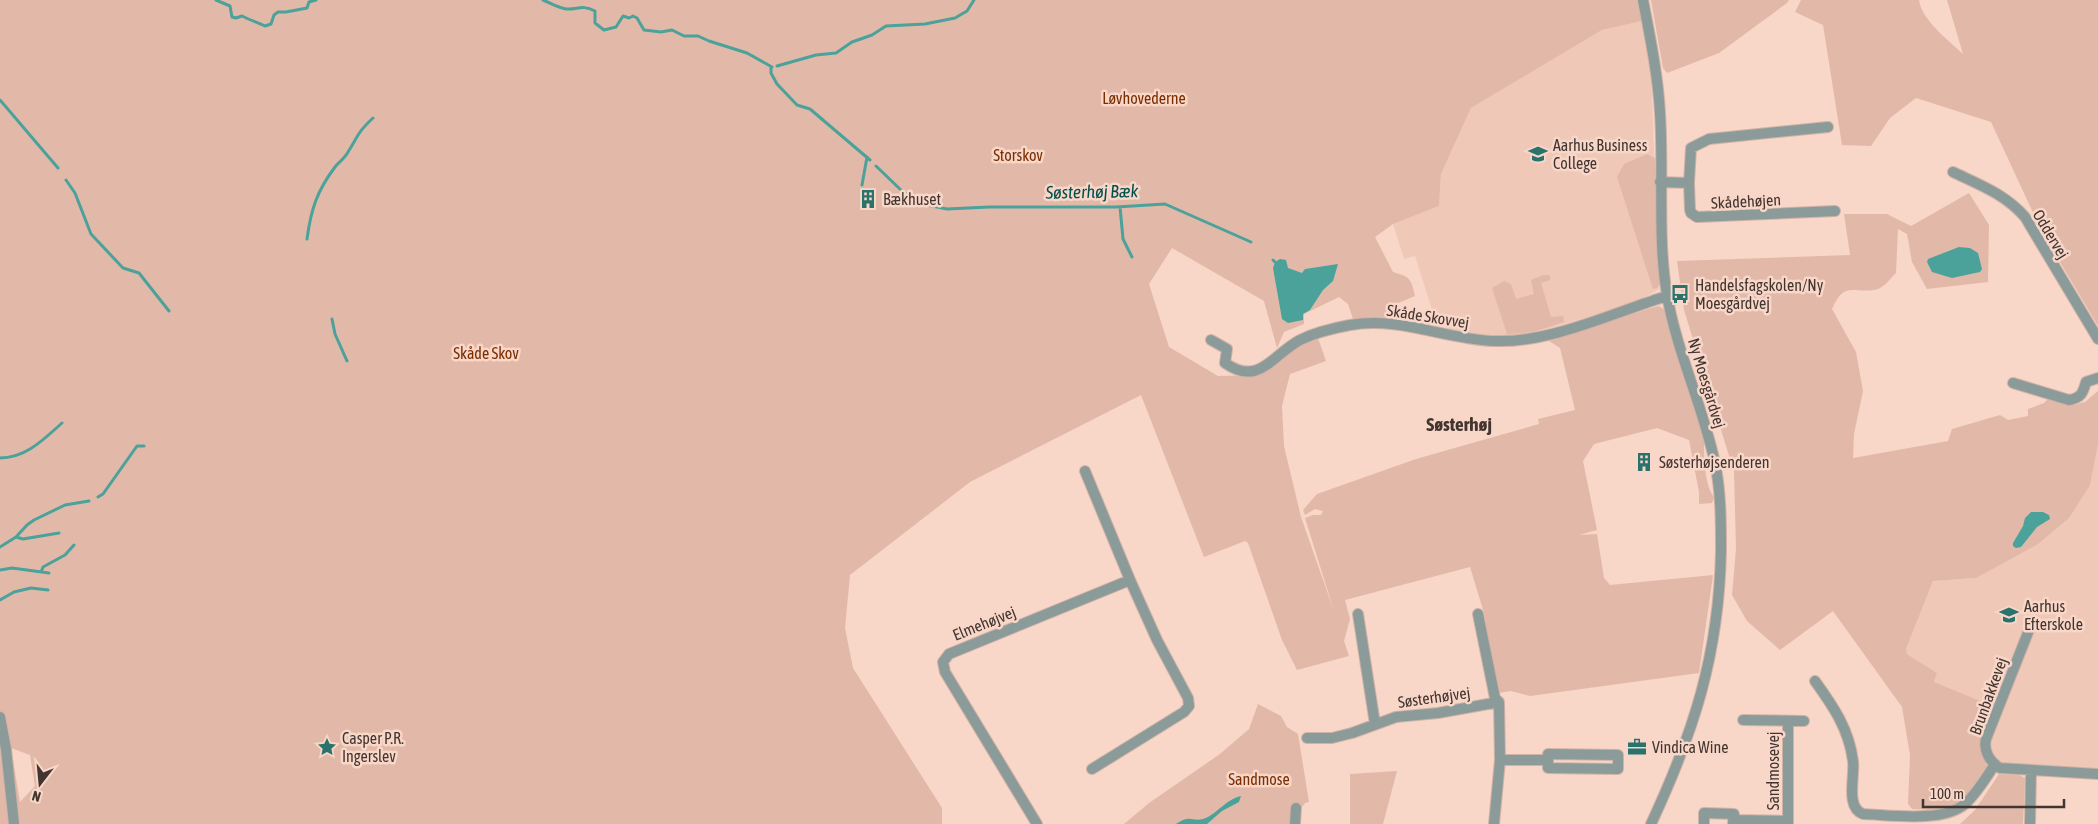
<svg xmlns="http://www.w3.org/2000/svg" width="2098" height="824" viewBox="0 0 2098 824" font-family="'Asap Condensed',sans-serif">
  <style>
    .built { fill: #f0c8b7 }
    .green { fill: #e2b9a8; fill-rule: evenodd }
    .water { fill: #4aa29b }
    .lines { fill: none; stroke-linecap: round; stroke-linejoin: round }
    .stream { stroke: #4aa29b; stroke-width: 3 }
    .minor-casing { stroke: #d0b3a7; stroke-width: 12 }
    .minor { stroke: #8b9b9a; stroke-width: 10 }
    .labels { text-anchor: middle; stroke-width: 5; stroke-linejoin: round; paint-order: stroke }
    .park-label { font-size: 16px; fill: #792e02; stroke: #f8d6c8 }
    .poi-label { font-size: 16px; fill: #423530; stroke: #f8d6c8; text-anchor: start }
    .street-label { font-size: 16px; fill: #423530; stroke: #f8d6c8 }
    .water-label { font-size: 18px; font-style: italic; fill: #00504c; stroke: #f8d6c8 }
    .quarter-label { font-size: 19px; font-weight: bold; fill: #423530; stroke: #f8d6c8 }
  </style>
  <rect width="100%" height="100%" fill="#f8d6c8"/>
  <path class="built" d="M1642,21L1651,69L1659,289L1636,302L1532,334L1494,337L1454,333L1434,316L1415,256L1404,259L1393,224L1439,206L1441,174L1471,108L1602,30Z
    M2098,445V769L1987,766L1982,757L1980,738L1993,706L1934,682L1937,673L1907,654L1906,649L1933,581L1976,578L2090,485Z"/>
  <path class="green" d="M0,0H1637L1642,21L1602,30L1471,108L1441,174L1439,206L1393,224L1375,237L1393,272C1410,277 1411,278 1415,296L1396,304L1386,317L1353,319L1348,304L1339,297L1304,314V324L1284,332L1277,348L1264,301L1172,248L1149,284L1169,347L1218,376L1260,375L1277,363L1297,347L1318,338L1326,361L1290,374L1282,406L1284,446L1301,517L1334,611L1305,518L1313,515H1321L1323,511L1315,509L1305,515L1303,510L1317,494L1416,459L1539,424L1538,419L1575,410L1560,348L1549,341L1651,308L1659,306L1666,311L1704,438C1704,454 1704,485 1714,497L1712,503L1699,504V492L1689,440L1657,428L1594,444L1583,461L1597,530L1579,535L1597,534L1604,578L1610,585L1713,575L1699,673L1530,696L1511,691L1498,693L1484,613L1470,567L1345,600L1350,619L1344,641L1349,656L1297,670L1282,640L1248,543L1245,541L1204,557L1141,395L970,482L850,575L845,628L853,668L942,808V824H0ZM11,748L30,755L35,786L20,802Z
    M1651,0H1789L1787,3L1719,53L1667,73L1663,68Z
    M1801,0H1919C1921,19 1949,41 1963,54L1947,0H2098V326L2042,232L1991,122L1916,98L1890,118L1871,146L1842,145L1823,25L1795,12Z
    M1647,154L1655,158L1660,284L1657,288L1653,289L1617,177L1624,164Z
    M1969,193L1989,225L1988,282L1927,289L1912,262L1907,234L1898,229L1896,273C1891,278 1884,287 1878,289C1854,295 1845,279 1832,309L1856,352L1863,391L1854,434L1853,458L1948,441L1952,429L2000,415L2008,420L2028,416V409L2044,403L2048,399L2074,405L2085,402L2098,391V445L2090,485L2069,518L2038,544L1976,578L1933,581L1906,649L1907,654L1937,673L1934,682L1993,706C1985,726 1975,745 1987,766C1979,782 1966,802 1947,808C1938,812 1922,809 1912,809L1908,804L1910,755L1902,707L1833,611L1780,650L1747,621L1732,595L1736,549L1734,472L1684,310L1677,261L1850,255L1844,214H1887L1911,226Z
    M1543,275H1550V280L1541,283L1551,317L1563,316L1564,322L1533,332L1507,334L1492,288L1504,281L1511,284L1516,299L1534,294L1531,280Z
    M1258,704L1281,716L1287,727L1298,734L1309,802L1305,803L1290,824H1124L1149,803L1220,754L1249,729Z
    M1397,771L1383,824H1350V774Z
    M1999,774L2019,775L2025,778L2023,824H1960L1975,810Z"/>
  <path class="water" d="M1959,247L1970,248L1978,253L1982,269L1980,272L1952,278L1932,272L1927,262L1928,259Z
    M1280,259L1286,260L1288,268L1302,273L1305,269L1338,264L1333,281L1323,290L1310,310L1303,314V320L1288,323L1282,319L1273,268L1275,262Z
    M2031,512H2043L2049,515L2050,519L2037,527L2021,547L2016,548L2013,546V543L2023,526L2025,518Z
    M1241,796L1239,802L1222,811L1207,824H1176C1191,814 1191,822 1203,819C1215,816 1226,799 1241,796Z"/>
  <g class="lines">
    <path class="stream" d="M216,0L230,6L232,17L236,18L242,16C250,20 256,22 265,26L271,24L274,15L278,12H286L307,8L309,2L316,0
      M543,0C550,3 559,8 566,9C578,10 581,4 595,11V23L604,30L616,27L623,16L629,18L633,16L637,18L644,30L661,32L672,30L684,36H698L709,41L747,53L772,67
      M777,66L816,55L836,53L852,42L872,35L886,26L925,24L955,18L967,11L974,0
      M771,67V73L777,84L797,105L810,109L870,160
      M0,100L58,168
      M876,166L902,191L915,199
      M66,180L75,193L91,234L123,268L139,273L169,311
      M862,185L867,157
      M927,205L947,209L989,207H1116L1165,204L1251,242
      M1120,207L1123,239L1132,257
      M307,239C311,209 317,191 335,167C339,162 345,158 348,152C358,136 358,132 373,118
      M1273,260L1275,262
      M332,319L335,334L347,361
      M0,458C26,458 44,439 62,423
      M98,497L103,494L137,446H144
      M16,537L23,539L59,533
      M0,547L16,537L27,525L34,520L65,505L89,501
      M0,570L12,568L49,573
      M41,572L43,567L65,555L74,545
      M0,600L14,592L31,588L48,590"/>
    <g class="minor-casing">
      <path id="minor" d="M1643,0C1650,37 1658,75 1660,113C1664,174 1657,235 1667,295C1677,353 1703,406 1715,463C1721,492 1721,521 1721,551C1719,654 1694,732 1651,824
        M1953,172C1980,185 2005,194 2025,217L2098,339
        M1660,182L1689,183L1690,210L1691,213L1697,217L1835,211
        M1689,183L1691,148L1709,139L1828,127
        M1211,340L1227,349L1225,363C1259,387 1272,355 1300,340C1314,333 1334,328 1350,325C1400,316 1447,340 1496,341C1551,343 1615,312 1667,296
        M2013,383L2069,400C2081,398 2083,393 2086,382L2098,378
        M1085,471L1130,580
        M1358,614L1375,724
        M1478,614L1495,698L1499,702
        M2029,630L1986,739C1983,751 1990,762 2000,768L2098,774
        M1815,681C1833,706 1849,729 1853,761C1855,777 1845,807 1863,814C1891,815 1942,823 1965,804C1977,793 1986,778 1995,764
        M0,717L6,749L14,824
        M1743,720L1804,721
        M1307,738H1332L1352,733L1396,717L1438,713L1499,702L1500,760L1494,824
        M1500,760H1548V768L1618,769V755L1548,754V760
        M1733,820L1788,821
        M1037,824L945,672L943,662L949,654L1130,580L1157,640L1188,698L1189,706L1184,712L1092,769
        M1295,824L1296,808
        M1704,824V813L1734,814L1733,824
        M1788,824V721
        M2030,824L2031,770"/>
    </g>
    <use href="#minor" class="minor"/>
  </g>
  <defs>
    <g id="school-bare" transform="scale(1.5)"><path d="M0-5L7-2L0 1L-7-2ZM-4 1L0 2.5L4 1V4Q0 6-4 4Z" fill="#2a736d" stroke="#f8d6c8" stroke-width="2.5" paint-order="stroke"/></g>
    <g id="building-bare" transform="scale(1.5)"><path d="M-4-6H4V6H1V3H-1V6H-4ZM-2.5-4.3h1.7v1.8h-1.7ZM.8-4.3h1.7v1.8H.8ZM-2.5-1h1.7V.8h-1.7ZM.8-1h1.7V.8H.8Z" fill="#2a736d" stroke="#f8d6c8" stroke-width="2.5" paint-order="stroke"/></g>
    <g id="bus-bare" transform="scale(1.5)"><path d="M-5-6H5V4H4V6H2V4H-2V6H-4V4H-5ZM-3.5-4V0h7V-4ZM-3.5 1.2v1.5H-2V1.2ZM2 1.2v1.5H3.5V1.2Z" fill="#2a736d" stroke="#f8d6c8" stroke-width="2.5" paint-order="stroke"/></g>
    <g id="sight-bare" transform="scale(1.5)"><path d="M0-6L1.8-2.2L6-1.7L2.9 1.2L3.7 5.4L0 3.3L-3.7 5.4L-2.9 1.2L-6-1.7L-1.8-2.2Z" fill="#2a736d" stroke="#f8d6c8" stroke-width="2.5" paint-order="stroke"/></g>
    <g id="office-bare" transform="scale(1.5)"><path d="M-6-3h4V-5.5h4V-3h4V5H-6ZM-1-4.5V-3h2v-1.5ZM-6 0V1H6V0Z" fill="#2a736d" stroke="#f8d6c8" stroke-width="2.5" paint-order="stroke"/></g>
  </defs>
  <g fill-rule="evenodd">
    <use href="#school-bare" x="1538" y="154"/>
    <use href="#building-bare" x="868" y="199"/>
    <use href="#bus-bare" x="1680" y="294"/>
    <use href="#building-bare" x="1644" y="462"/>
    <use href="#school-bare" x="2009" y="615"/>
    <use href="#sight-bare" x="327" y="747"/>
    <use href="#office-bare" x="1637" y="747"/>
  </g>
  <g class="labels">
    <g class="park-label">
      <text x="1144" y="104">Løvhovederne</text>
      <text x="1018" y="161">Storskov</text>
      <text x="486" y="359">Skåde Skov</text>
      <text x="1259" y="785">Sandmose</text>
    </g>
    <g class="poi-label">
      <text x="1553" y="151">Aarhus Business<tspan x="1553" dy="18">College</tspan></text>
      <text x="883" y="205">Bækhuset</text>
      <text x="1695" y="291">Handelsfagskolen/Ny<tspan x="1695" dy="18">Moesgårdvej</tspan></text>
      <text x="1659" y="468">Søsterhøjsenderen</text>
      <text x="2024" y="612">Aarhus<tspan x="2024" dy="18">Efterskole</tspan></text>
      <text x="342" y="744">Casper P.R.<tspan x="342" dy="18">Ingerslev</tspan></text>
      <text x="1652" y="753">Vindica Wine</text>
    </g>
    <g class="street-label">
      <text transform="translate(1746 201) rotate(-3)" y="6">Skådehøjen</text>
      <text transform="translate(2051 234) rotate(59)" y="6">Oddervej</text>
      <text transform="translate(1428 316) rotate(9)" y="6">Skåde Skovvej</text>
      <text transform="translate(1707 383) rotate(73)" y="6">Ny Moesgårdvej</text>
      <text transform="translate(984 623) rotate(-22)" y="6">Elmehøjvej</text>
      <text transform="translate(1988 696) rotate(-70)" y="6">Brunbakkevej</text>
      <text transform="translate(1434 697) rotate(-8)" y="6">Søsterhøjvej</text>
      <text transform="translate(1773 771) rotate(-90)" y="6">Sandmosevej</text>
    </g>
    <g class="water-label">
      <text transform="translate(1092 192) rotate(-1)" y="6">Søsterhøj Bæk</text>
    </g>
    <g class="quarter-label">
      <text x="1459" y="431">Søsterhøj</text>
    </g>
  </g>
  <g transform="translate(40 784) rotate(196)" stroke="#f8d6c8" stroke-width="4" paint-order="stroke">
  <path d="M0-4L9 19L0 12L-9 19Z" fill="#423530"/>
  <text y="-8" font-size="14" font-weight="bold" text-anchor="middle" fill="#423530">N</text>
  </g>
  <path d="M1923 799v8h141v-8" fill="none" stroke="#423530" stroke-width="2.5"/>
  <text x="1930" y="799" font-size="15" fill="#423530" stroke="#f8d6c8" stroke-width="4" paint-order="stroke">100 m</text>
</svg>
